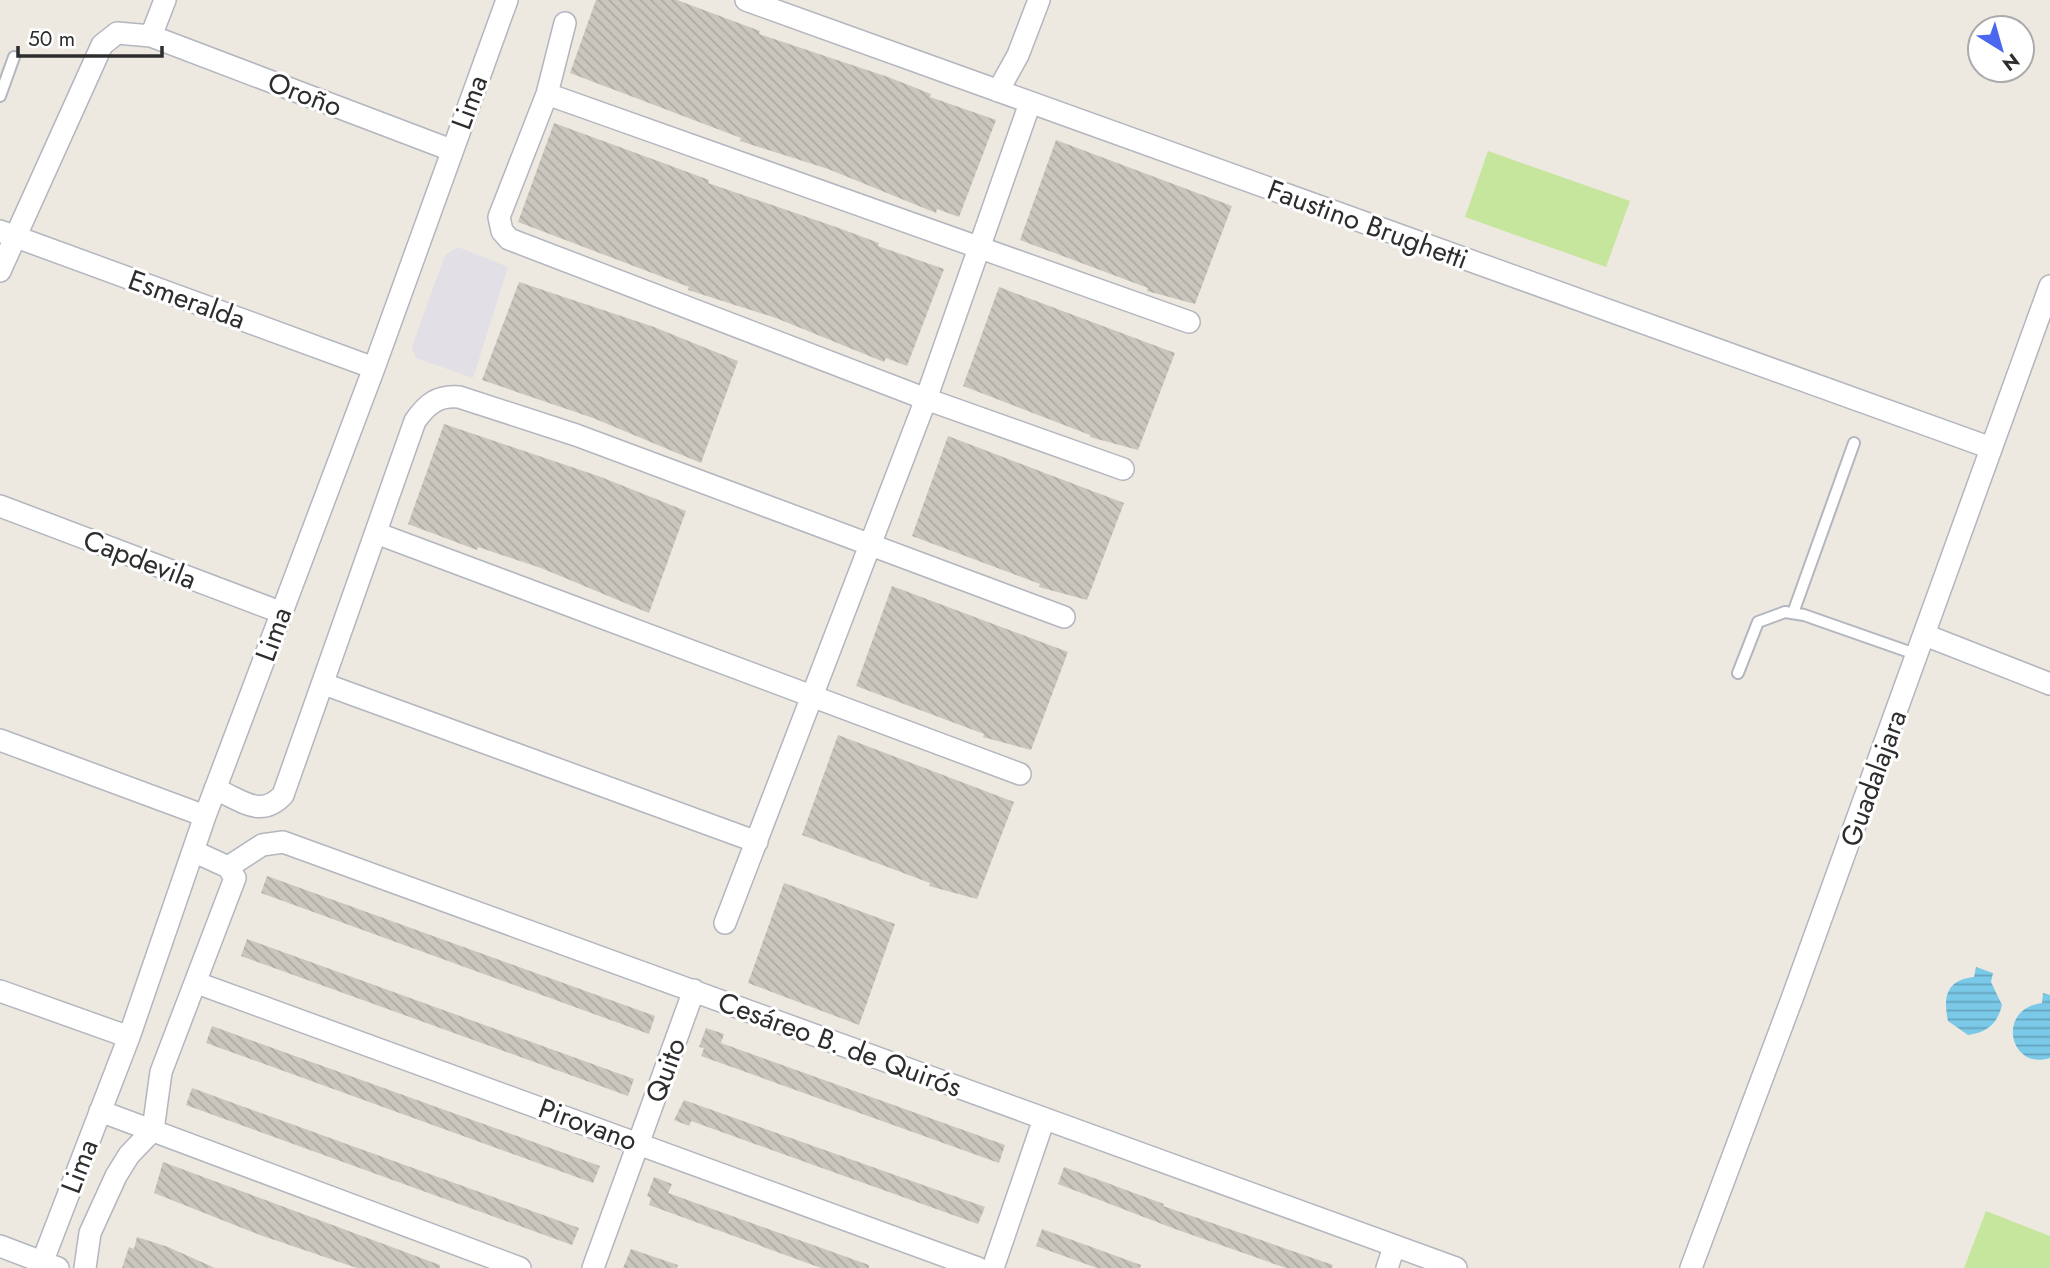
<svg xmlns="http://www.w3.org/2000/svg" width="2050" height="1268" viewBox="0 0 2050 1268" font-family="Jost,sans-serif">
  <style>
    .industrial { fill: #e2e0e6 }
    .pitch { fill: #c6e69d }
    .water { fill: url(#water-rules) }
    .building { fill: url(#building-back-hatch) }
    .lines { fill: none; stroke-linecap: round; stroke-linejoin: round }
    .service-casing { stroke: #b3b6bf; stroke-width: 14 }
    .minor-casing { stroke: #b3b6bf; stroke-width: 24 }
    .service { stroke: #fff; stroke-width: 10 }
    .minor { stroke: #fff; stroke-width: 21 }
    .labels { text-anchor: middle; stroke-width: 6; stroke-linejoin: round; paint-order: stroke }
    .street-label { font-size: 28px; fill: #2d2d2d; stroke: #fff }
  </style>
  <defs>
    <pattern id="water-rules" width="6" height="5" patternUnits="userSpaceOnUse" patternTransform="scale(1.75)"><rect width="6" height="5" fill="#7ac9e8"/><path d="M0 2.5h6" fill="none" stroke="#64a4bc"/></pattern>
    <pattern id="building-back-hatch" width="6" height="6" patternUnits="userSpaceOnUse" patternTransform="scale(1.75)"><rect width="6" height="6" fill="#c9c6be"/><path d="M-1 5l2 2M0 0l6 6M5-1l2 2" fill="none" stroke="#adaaa4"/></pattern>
  </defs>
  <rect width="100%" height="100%" fill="#ede8e0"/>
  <path class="industrial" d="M458,247L508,267L473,378L416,358L412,347L445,255Z"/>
  <path class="pitch" d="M1488,151L1630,201L1606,267L1465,217Z
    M1986,1211L2050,1236V1268H1964Z"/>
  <path class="water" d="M1976,967L1993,973L1991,982L2002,1005C1997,1024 1988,1032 1968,1035L1948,1021C1943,997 1946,980 1974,977Z
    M2043,993L2050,995V1058C2010,1071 1995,1009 2042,1003Z"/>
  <path class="building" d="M596,0H677L760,31L759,34L888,77L931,94L930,97L996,120L959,217L937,209L936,213L828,169L740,141L741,138L570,73Z
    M554,123L666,164L709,180L708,183L836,227L879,243L878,246L944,269L907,366L886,358L884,362L776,318L688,290L689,287L518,222Z
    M1056,140L1232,206L1195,304L1147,291L1148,288L1020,240Z
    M519,282L654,327L738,361L701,463L593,418L482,380Z
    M999,287L1175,353L1138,450L1090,437V435L963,386Z
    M444,424L601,477L686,511L649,613L541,568L478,547L477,550L408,524Z
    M948,436L1124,503L1087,600L1039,587L1040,584L912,536Z
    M892,586L1068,652L1031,750L983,737L984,734L856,686Z
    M838,735L1014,802L977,899L929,886L930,883L802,835Z
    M267,876L655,1016L649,1034L261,893Z
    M784,883L895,924L859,1025L748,983Z
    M247,939L634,1079L628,1096L241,956Z
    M212,1026L600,1166L593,1183L206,1043Z
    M706,1028L724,1034L721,1043L1005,1145L999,1163L701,1056L704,1048L699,1047Z
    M192,1088L579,1228L572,1245L186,1105Z
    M684,1100L985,1207L978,1224L691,1121L689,1126L674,1120Z
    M163,1162L440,1265V1268H357L260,1235L154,1193Z
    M1064,1167L1164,1204L1163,1206L1333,1265L1332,1268H1286L1175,1229L1058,1184Z
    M654,1177L672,1184L668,1193L869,1265V1268H821L649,1205L651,1198L647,1196Z
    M1042,1229L1141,1265L1140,1268H1097L1036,1246Z
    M137,1237L168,1247L215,1268H122L129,1247L134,1249Z
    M631,1249L678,1265L677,1268H623Z"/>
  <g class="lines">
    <g class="service-casing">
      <path id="service" d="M0,96L14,57
        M1793,613L1854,443
        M1738,673L1758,622L1785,612L1804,615L1918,655"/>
    </g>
    <g class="minor-casing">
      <path id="minor" d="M746,0L1991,448
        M565,23L547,94L499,217L502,231L509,239L926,399L1123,469
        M151,36L165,0
        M998,91L1018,55L1039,0
        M547,94L1189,322
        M0,231L374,368
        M0,271L102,45L117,33L151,36L451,150
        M0,506L280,612
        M376,533L1020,774
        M1925,635L2050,684
        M324,684L757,842
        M0,740L205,816
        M215,789C242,800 260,819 283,795L415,421C427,404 438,395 459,397L576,435L1064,617
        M228,867L262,845L283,842L1456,1268
        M725,923L926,399L1030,103
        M197,983L978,1268
        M0,991L129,1037
        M100,1111L520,1268
        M0,1246L58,1268
        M40,1268L129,1037L205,816L374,368L507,0
        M85,1268L90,1233L116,1176L129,1155L153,1130L161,1072L235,878L228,867L193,851
        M593,1268L694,990
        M993,1268L1044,1119
        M1387,1268L1394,1247
        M1691,1268L1793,996L2050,286"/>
    </g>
    <use href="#service" class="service"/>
    <use href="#minor" class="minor"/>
  </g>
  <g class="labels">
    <g class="street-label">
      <text transform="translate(305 94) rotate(21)" y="10">Oroño</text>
      <text transform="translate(469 102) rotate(-70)" y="10">Lima</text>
      <text transform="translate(1368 224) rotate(20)" y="10">Faustino Brughetti</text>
      <text transform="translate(187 299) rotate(20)" y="10">Esmeralda</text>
      <text transform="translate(140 559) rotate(21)" y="10">Capdevila</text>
      <text transform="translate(273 634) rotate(-70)" y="10">Lima</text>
      <text transform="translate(1873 778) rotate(-70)" y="10">Guadalajara</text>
      <text transform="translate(840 1044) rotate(20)" y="10">Cesáreo B. de Quirós</text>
      <text transform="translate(665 1070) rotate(-70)" y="10">Quito</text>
      <text transform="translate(588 1124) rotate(20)" y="10">Pirovano</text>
      <text transform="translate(79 1166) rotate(-69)" y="10">Lima</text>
    </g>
  </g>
  <g transform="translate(2001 49) rotate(143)"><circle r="33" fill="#ffffff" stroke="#ababab" stroke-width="2"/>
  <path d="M0-5L12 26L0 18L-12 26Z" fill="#4b67ef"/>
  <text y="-10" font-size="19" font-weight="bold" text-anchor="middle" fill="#2d2d2d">N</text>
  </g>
  <path d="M18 46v10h144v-10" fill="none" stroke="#2d2d2d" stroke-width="3.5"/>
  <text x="28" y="46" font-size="21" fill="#2d2d2d" stroke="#ffffff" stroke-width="5" paint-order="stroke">50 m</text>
</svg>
